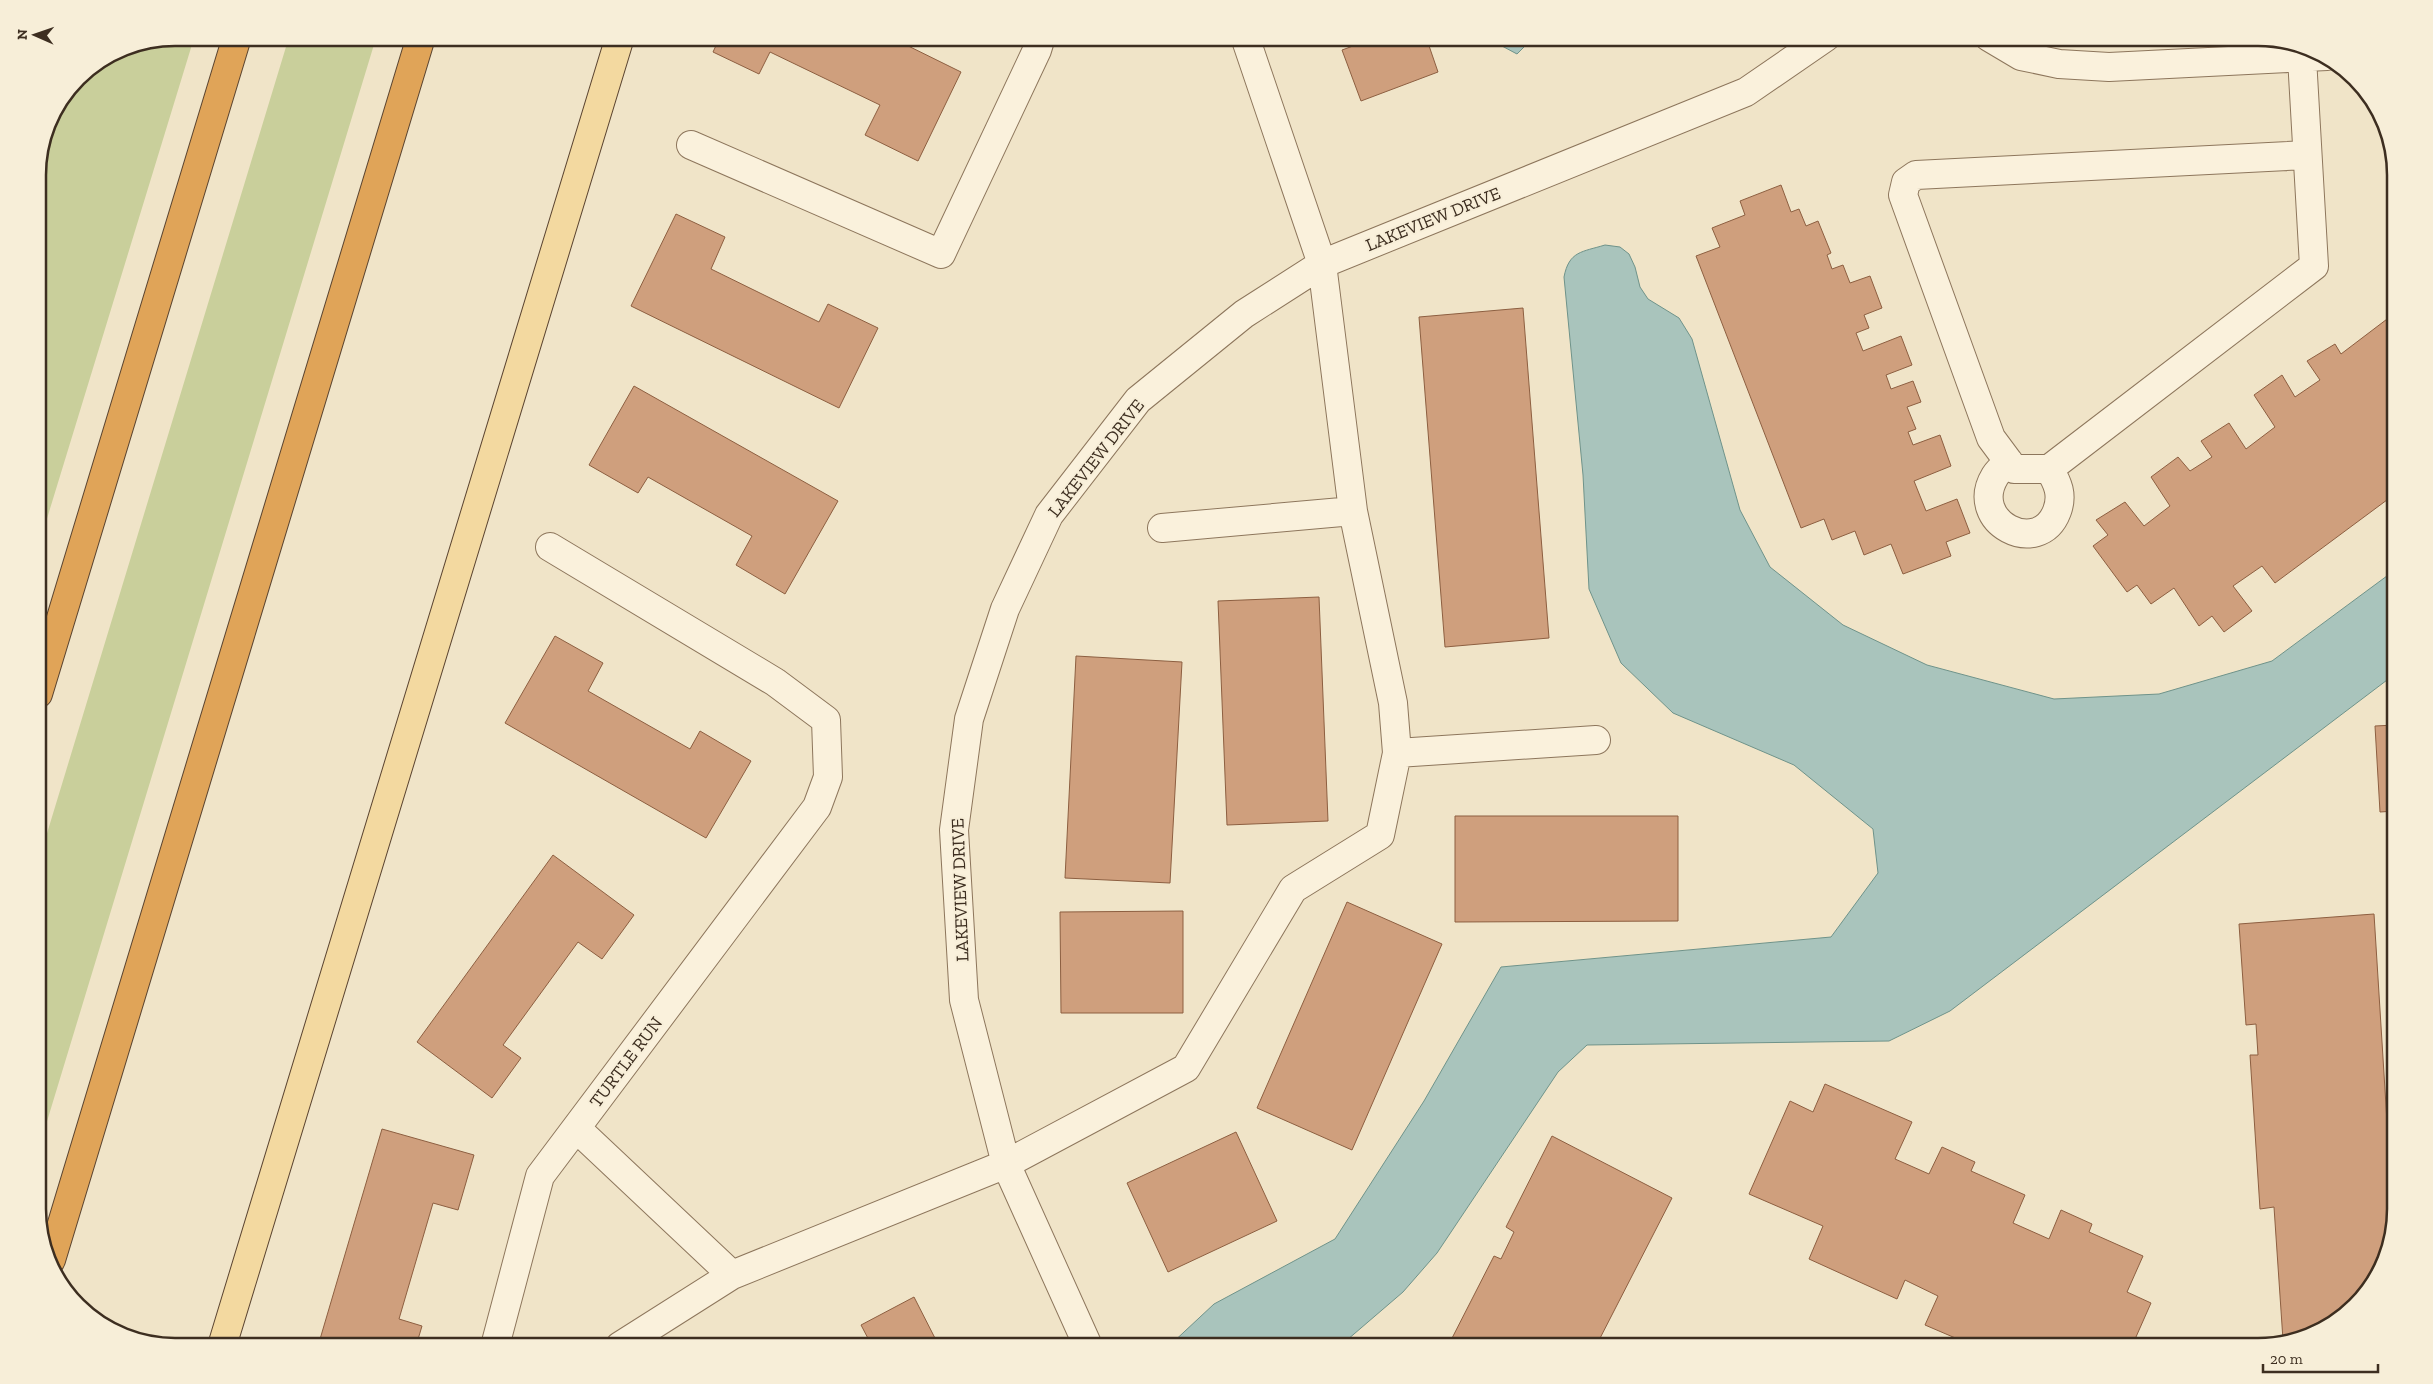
<svg xmlns="http://www.w3.org/2000/svg" width="2433" height="1384" viewBox="0 0 2433 1384" font-family="'Zilla Slab',serif">
  <style>
    .green { fill: #c9cf9b }
    .water { fill: #a9c4bc; stroke: #6f938a }
    .building { fill: #cf9f7d; stroke: #8d5f41 }
    .lines { fill: none; stroke-linecap: round; stroke-linejoin: round }
    .minor-casing { stroke: #8d765c; stroke-width: 30 }
    .major-casing { stroke: #5b4430; stroke-width: 30 }
    .highway-casing { stroke: #5b4430; stroke-width: 30 }
    .minor { stroke: #faf1dc; stroke-width: 28 }
    .major { stroke: #f3d9a0; stroke-width: 28 }
    .highway { stroke: #e0a458; stroke-width: 28 }
    .labels { text-anchor: middle; stroke-width: 4; stroke-linejoin: round; paint-order: stroke }
    .street-label { font-size: 18px; fill: #3d2e20; stroke: #f7eed8 }
    .rim { fill: none; stroke: #3d2e20; stroke-width: 2.5 }
  </style>
  <rect width="100%" height="100%" fill="#f0e4c8"/>
  <path class="green" d="M289,37L376,38L38,1151V863Z
    M175,38H194L38,548V167L48,122L78,78L123,48Z"/>
  <path class="water" d="M1487,38H1533L1517,54Z
    M1605,245L1620,247L1629,254L1635,267L1640,287L1648,299L1679,318L1692,339L1740,510L1770,567L1843,625L1927,665L2054,699L2159,694L2272,661L2395,570V674L1950,1011L1889,1041L1587,1045L1558,1072L1437,1253L1403,1292L1340,1346H1169L1214,1304L1335,1239L1424,1101L1501,967L1831,937L1878,873L1873,829L1794,765L1673,713L1621,663L1589,589L1583,475L1564,277C1569,251 1582,252 1605,245Z"/>
  <path class="building" d="M720,37H890L961,72L918,161L865,135L880,105L770,52L759,74L713,52Z
    M1350,37H1426L1438,72L1361,101L1342,50L1353,46Z
    M1781,185L1791,212L1799,209L1806,226L1818,221L1831,253L1827,255L1832,269L1843,265L1850,283L1870,276L1882,308L1864,315L1869,328L1856,333L1863,351L1901,336L1912,365L1886,375L1891,389L1913,381L1921,402L1907,407L1916,429L1908,432L1913,445L1940,435L1951,466L1914,481L1926,511L1957,499L1970,533L1946,542L1951,556L1903,574L1891,544L1864,555L1855,531L1832,540L1824,519L1801,528L1696,256L1720,247L1712,228L1745,215L1740,201Z
    M676,214L725,237L711,269L819,322L828,304L878,328L839,408L631,306Z
    M1523,308L1549,638L1445,647L1419,317Z
    M2395,313V494L2275,583L2262,566L2233,586L2252,611L2224,632L2212,616L2199,626L2174,588L2151,604L2137,585L2127,592L2093,546L2108,535L2096,520L2125,502L2144,526L2170,506L2151,477L2178,457L2190,471L2212,457L2201,441L2229,423L2246,449L2275,427L2254,395L2282,375L2295,397L2320,380L2307,361L2335,344L2341,354Z
    M634,386L838,501L785,594L736,565L752,536L648,477L638,493L589,465Z
    M1319,597L1328,821L1227,825L1218,601Z
    M555,636L603,663L588,691L690,749L700,731L751,761L706,838L505,723Z
    M1076,656L1182,662L1170,883L1065,878Z
    M2395,725V811L2380,812L2375,726Z
    M1455,816H1678V921L1455,922Z
    M553,855L634,915L602,959L578,942L503,1045L521,1058L492,1098L417,1042Z
    M1347,902L1442,944L1352,1150L1257,1108Z
    M1183,911V1013H1061L1060,912Z
    M2374,914L2393,1218L2377,1277L2327,1328L2283,1340L2274,1207L2260,1209L2250,1055H2258L2256,1024L2246,1025L2239,924Z
    M1825,1084L1912,1122L1895,1159L1929,1174L1942,1147L1975,1162L1971,1171L2025,1195L2013,1223L2049,1239L2061,1210L2092,1224L2089,1232L2143,1256L2127,1292L2151,1303L2132,1346H1974L1925,1325L1938,1296L1905,1280L1897,1299L1809,1259L1823,1226L1749,1194L1790,1101L1813,1112Z
    M382,1129L474,1155L458,1210L433,1203L399,1319L422,1326L416,1346H318Z
    M1236,1132L1277,1221L1168,1272L1127,1183Z
    M1552,1136L1672,1198L1596,1346H1448L1494,1256L1501,1259L1514,1232L1506,1227Z
    M914,1297L939,1346H872L861,1325Z"/>
  <g class="lines">
    <g class="minor-casing">
      <path id="minor" d="M1989,37L2021,56L2059,64L2109,67L2327,56
        M2302,58L2314,266L2049,469H2014L1991,438L1903,195L1906,182L1916,175L2307,155
        M691,145L941,254L1037,50L1041,37
        M2009,462C2004,466 1998,471 1995,476C1967,522 2039,559 2057,511C2063,495 2058,483 2049,469
        M1162,528L1353,511
        M1397,753L1596,740
        M576,1128L732,1275
        M495,1346L540,1176L817,807L828,777L826,720L775,682L550,547
        M620,1346L732,1275L1006,1164L1186,1068L1293,889L1380,835L1397,753L1393,703L1353,511L1322,264L1245,37
        M1088,1346L1006,1164L964,1000L954,830L969,719L1005,609L1049,515L1138,400L1244,314L1322,264L1746,92L1826,37"/>
    </g>
    <g class="major-casing">
      <path id="major" d="M222,1346L620,37"/>
    </g>
    <g class="highway-casing">
      <path id="highway" d="M38,694L237,37
        M51,1260L421,37"/>
    </g>
    <use href="#minor" class="minor"/>
    <use href="#major" class="major"/>
    <use href="#highway" class="highway"/>
  </g>
  <g class="labels">
    <g class="street-label">
      <text transform="translate(1433 219) rotate(-22)" y="6">LAKEVIEW DRIVE</text>
      <text transform="translate(1096 458) rotate(-52)" y="6">LAKEVIEW DRIVE</text>
      <text transform="translate(960 890) rotate(-92)" y="6">LAKEVIEW DRIVE</text>
      <text transform="translate(626 1062) rotate(-53)" y="6">TURTLE RUN</text>
    </g>
  </g>
  <path d="M0 0H2433V1384H0ZM175 46H2258A129 129 0 0 1 2387 175V1209A129 129 0 0 1 2258 1338H175A129 129 0 0 1 46 1209V175A129 129 0 0 1 175 46Z" fill="#f7eed8" fill-rule="evenodd"/>
  <path class="rim" d="M175 46H2258A129 129 0 0 1 2387 175V1209A129 129 0 0 1 2258 1338H175A129 129 0 0 1 46 1209V175A129 129 0 0 1 175 46Z"/>
  <g transform="translate(35 35) rotate(272)" stroke="#f7eed8" stroke-width="4" paint-order="stroke">
  <path d="M0-4L9 19L0 12L-9 19Z" fill="#3d2e20"/>
  <text y="-8" font-size="14" font-weight="bold" text-anchor="middle" fill="#3d2e20">N</text>
  </g>
  <path d="M2263 1364v8h115v-8" fill="none" stroke="#3d2e20" stroke-width="2.5"/>
  <text x="2270" y="1364" font-size="15" fill="#3d2e20" stroke="#f7eed8" stroke-width="4" paint-order="stroke">20 m</text>
</svg>
